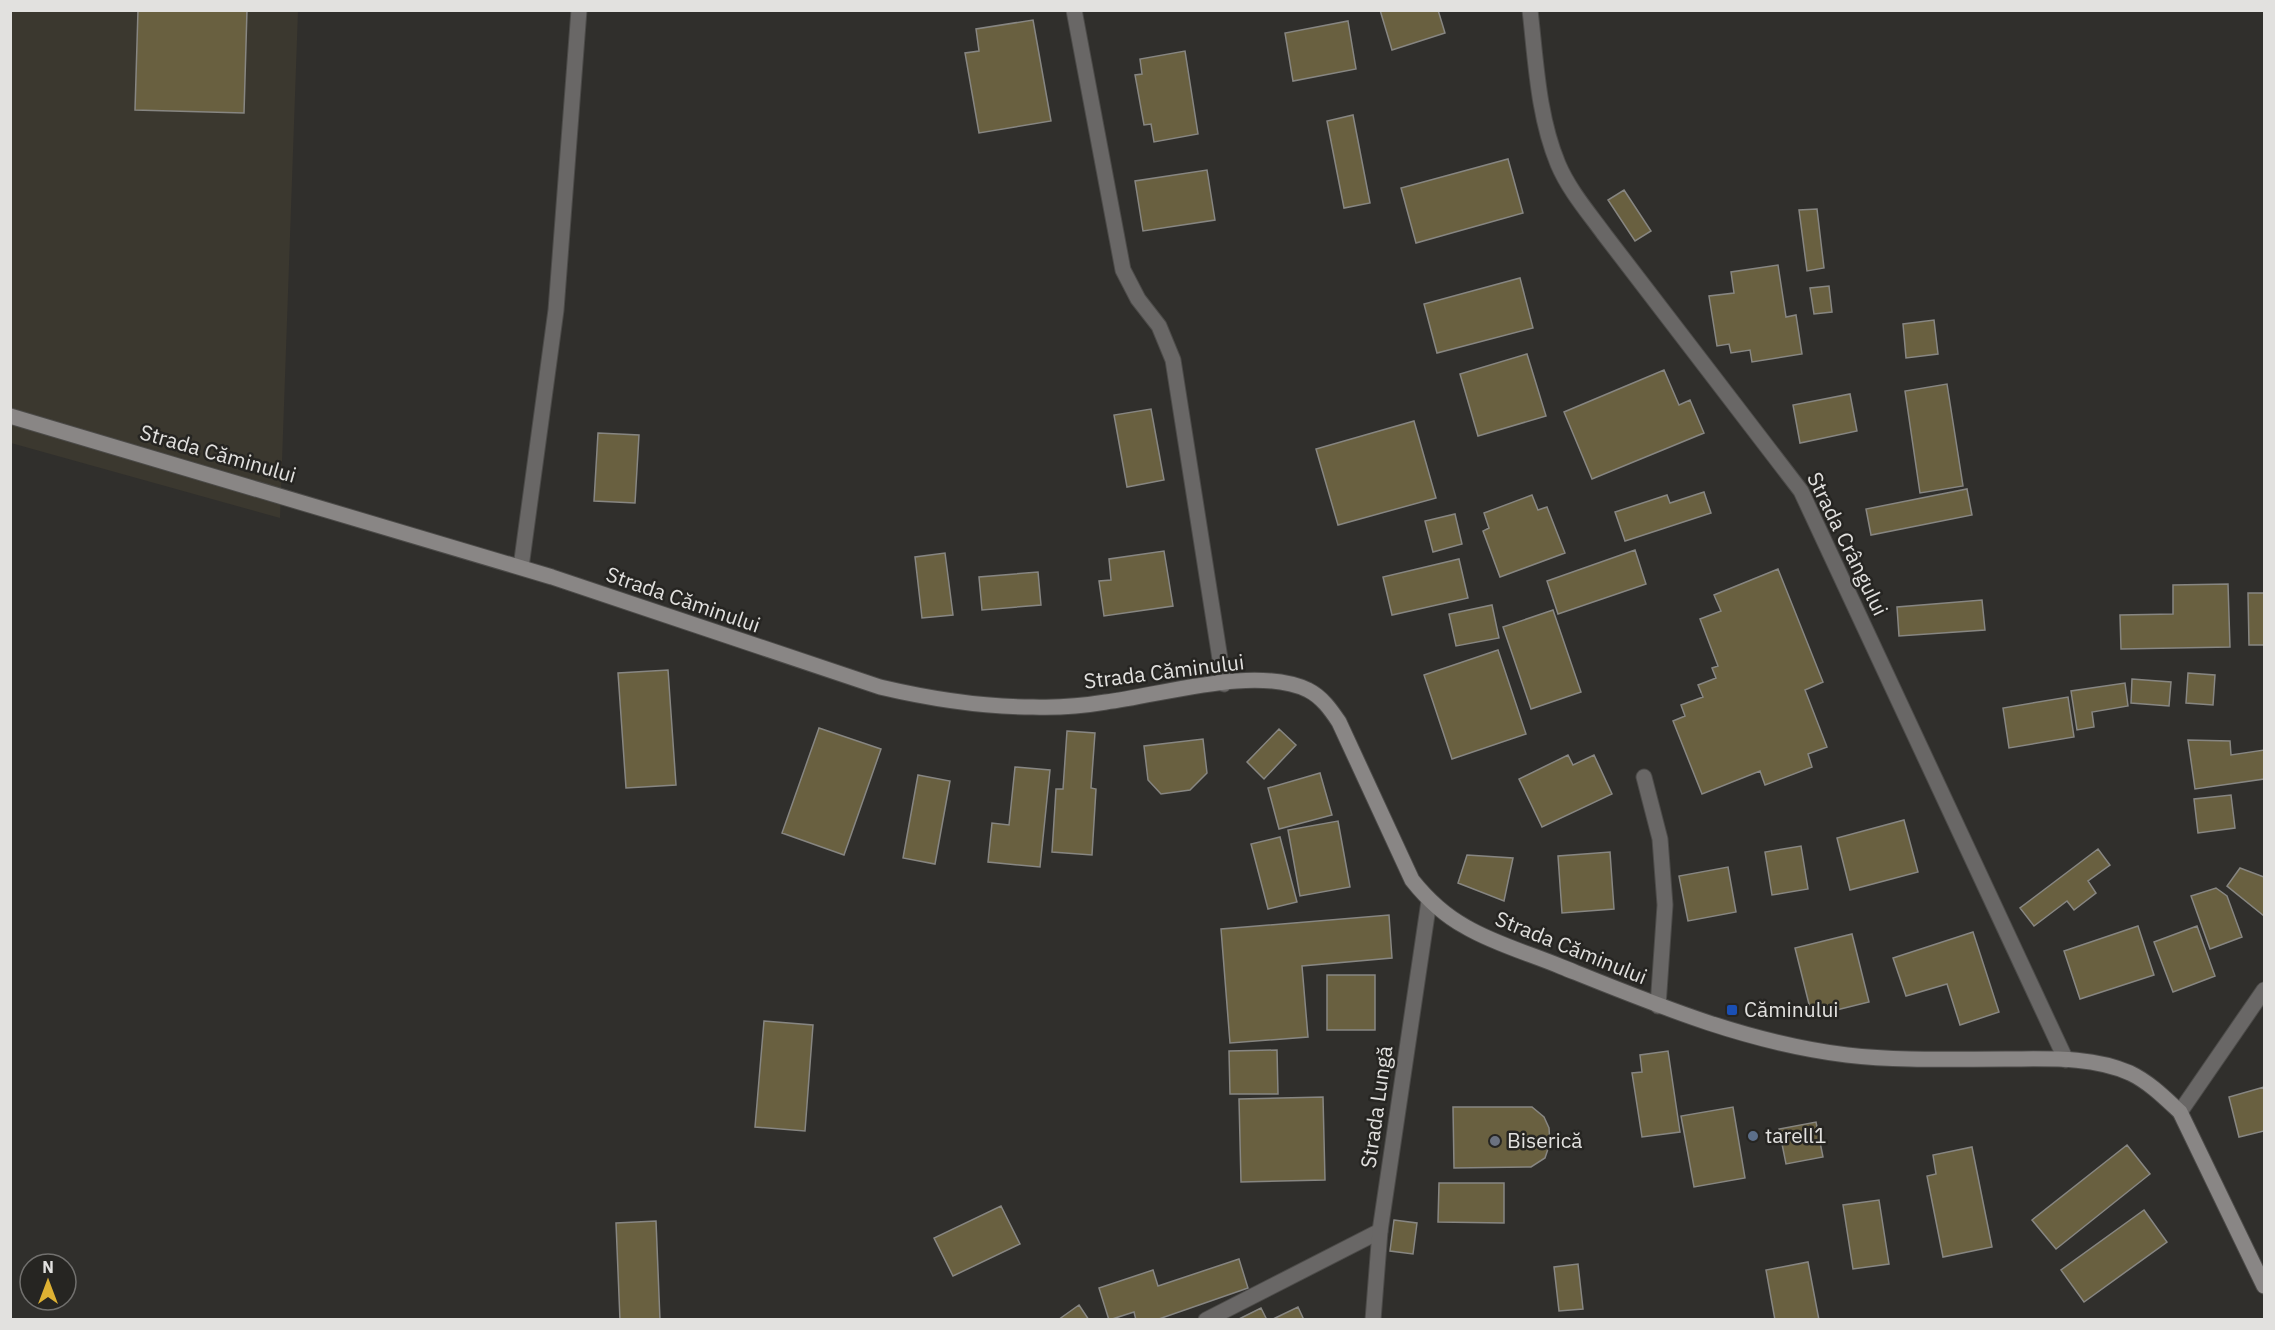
<svg xmlns="http://www.w3.org/2000/svg" width="2275" height="1330" viewBox="0 0 2275 1330" font-family="'IBM Plex Sans',sans-serif">
  <style>
    .built { fill: #3b382f }
    .building { fill: #696040; stroke: #878682; stroke-width: 1.5 }
    .lines { fill: none; stroke-linecap: round; stroke-linejoin: round }
    .lane-casing { stroke: #4c4b49; stroke-width: 17 }
    .street-casing { stroke: #4c4b49; stroke-width: 17 }
    .secondary-casing { stroke: #4c4b49; stroke-width: 17 }
    .lane { stroke: #696766; stroke-width: 15 }
    .street { stroke: #696766; stroke-width: 15 }
    .secondary { stroke: #898685; stroke-width: 15 }
    .transit-dot { fill: #1a4fb4; stroke: #262522; stroke-width: 2 }
    .service-dot { fill: #5c6f8a; stroke: #262522; stroke-width: 2 }
    .worship-dot { fill: #6b7280; stroke: #262522; stroke-width: 2 }
    .labels { text-anchor: middle; stroke-width: 5; stroke-linejoin: round; paint-order: stroke }
    .street-label { font-size: 21px; fill: #e2e1df; stroke: #262522 }
    .poi-label { font-size: 21px; fill: #e2e1df; stroke: #262522; text-anchor: start }
  </style>
  <rect width="100%" height="100%" fill="#302f2c"/>
  <path class="built" d="M10,11H298L280,518L11,443Z"/>
  <path class="building" d="M138,10H247L244,113L135,110Z
    M1380,10H1438L1445,33L1392,50Z
    M1033,20L1051,121L979,133L965,53L979,51L976,29Z
    M1348,21L1356,69L1293,81L1285,33Z
    M1185,51L1198,134L1154,142L1151,124L1144,125L1135,75L1142,74L1140,59Z
    M1353,115L1370,203L1344,208L1327,121Z
    M1508,159L1523,213L1416,243L1401,188Z
    M1207,170L1215,220L1143,231L1135,181Z
    M1624,190L1651,231L1635,241L1608,200Z
    M1817,209L1824,268L1807,271L1799,210Z
    M1778,265L1786,317L1796,315L1802,354L1752,362L1750,350L1731,353L1729,344L1717,346L1709,296L1734,293L1731,272Z
    M1520,278L1533,328L1437,353L1424,304Z
    M1829,286L1832,312L1814,314L1810,288Z
    M1934,320L1938,354L1906,358L1903,324Z
    M1527,354L1546,416L1478,436L1460,374Z
    M1664,370L1679,405L1690,400L1704,433L1592,479L1564,412Z
    M1947,384L1963,486L1920,493L1905,391Z
    M1850,394L1857,431L1800,443L1793,405Z
    M1151,409L1164,480L1127,487L1114,415Z
    M1414,421L1436,498L1338,525L1316,449Z
    M598,433L639,435L635,503L594,501Z
    M1967,489L1972,515L1871,535L1866,509Z
    M1704,492L1711,513L1625,541L1615,512L1667,495L1670,503Z
    M1532,495L1538,510L1547,507L1565,553L1500,577L1483,531L1489,528L1484,513Z
    M1455,514L1462,544L1433,552L1425,521Z
    M1635,550L1646,584L1558,614L1547,581Z
    M1164,551L1173,606L1104,616L1099,581L1111,580L1109,559Z
    M945,553L953,615L922,618L915,557Z
    M1459,559L1468,598L1392,615L1383,577Z
    M1778,569L1823,682L1805,690L1827,747L1808,754L1812,767L1765,785L1760,771L1702,794L1673,721L1685,716L1681,705L1703,697L1698,685L1716,678L1712,668L1718,666L1700,619L1721,611L1714,595Z
    M1038,572L1041,605L982,610L979,577Z
    M2228,584L2230,647L2121,649L2120,615L2173,614V585Z
    M2248,593H2264V645H2249Z
    M1982,600L1985,630L1899,636L1897,607Z
    M1492,605L1499,638L1456,646L1449,614Z
    M1553,610L1581,692L1531,709L1503,627Z
    M1498,650L1526,734L1452,759L1424,675Z
    M668,670L676,785L626,788L618,673Z
    M2188,673L2215,675L2213,705L2186,703Z
    M2132,679L2171,682L2169,706L2131,703Z
    M2125,683L2128,706L2092,712L2094,727L2077,730L2071,691Z
    M2068,697L2074,737L2009,748L2003,708Z
    M819,728L881,749L844,855L782,833Z
    M1279,729L1296,745L1264,779L1247,762Z
    M1067,731L1095,733L1091,788L1096,789L1092,855L1052,852L1056,789H1063Z
    M1203,739L1207,773L1190,790L1161,794L1148,780L1144,746Z
    M2188,740L2230,741L2231,755L2264,750V779L2195,789Z
    M1568,755L1573,765L1594,755L1612,794L1542,827L1519,779Z
    M1015,767L1050,770L1040,867L988,862L992,823L1009,825Z
    M1320,773L1332,815L1279,829L1268,788Z
    M918,775L950,781L935,864L903,858Z
    M2231,795L2235,828L2198,833L2194,799Z
    M1904,820L1918,872L1850,890L1837,838Z
    M1338,821L1350,887L1300,896L1288,830Z
    M1280,837L1297,902L1268,909L1251,844Z
    M1801,846L1808,889L1772,895L1765,852Z
    M2098,849L2110,865L2088,881L2096,893L2074,910L2067,901L2034,926L2020,908Z
    M1610,852L1614,909L1562,913L1558,856Z
    M1467,855L1513,858L1504,901L1458,883Z
    M1728,867L1736,912L1688,921L1679,876Z
    M2240,868L2264,877V916L2227,886Z
    M2216,888L2227,896L2242,937L2210,949L2191,896Z
    M1389,915L1392,958L1302,966L1308,1037L1230,1043L1221,929Z
    M2138,926L2154,975L2080,999L2064,951Z
    M2197,926L2215,976L2173,992L2154,942Z
    M1973,932L1999,1012L1960,1025L1947,984L1906,996L1893,958Z
    M1852,934L1869,1002L1812,1016L1795,948Z
    M1327,975H1375V1030H1327Z
    M764,1021L813,1025L805,1131L755,1127Z
    M1277,1050L1278,1094H1230L1229,1051Z
    M1668,1051L1680,1132L1642,1137L1632,1073L1642,1072L1640,1055Z
    M2264,1087V1131L2239,1137L2229,1097Z
    M1323,1097L1325,1180L1241,1182L1239,1099Z
    M1453,1107H1532L1544,1117L1549,1128L1550,1143L1545,1158L1531,1167L1454,1168Z
    M1733,1107L1745,1178L1694,1187L1681,1116Z
    M1816,1122L1823,1157L1786,1164L1779,1129Z
    M2127,1145L2150,1174L2056,1249L2032,1220Z
    M1972,1147L1992,1247L1943,1257L1927,1176L1936,1174L1933,1155Z
    M1439,1183H1504V1223L1438,1222Z
    M1879,1200L1889,1264L1853,1269L1843,1205Z
    M1001,1206L1020,1244L953,1276L934,1238Z
    M2144,1210L2167,1242L2084,1302L2061,1270Z
    M1394,1220L1417,1223L1413,1254L1390,1251Z
    M656,1221L660,1320H620L616,1223Z
    M1239,1259L1248,1288L1156,1320H1136L1134,1312L1109,1320L1099,1288L1153,1270L1158,1286Z
    M1808,1262L1819,1320H1775L1766,1270Z
    M1578,1264L1583,1309L1559,1311L1554,1267Z
    M1079,1305L1089,1320H1058Z
    M1298,1307L1304,1320H1271Z
    M1261,1308L1267,1320H1237Z"/>
  <g class="lines">
    <g class="lane-casing">
      <path id="lane" d="M521,567L556,310L579,10
        M1206,1320L1380,1231"/>
    </g>
    <g class="street-casing">
      <path id="street" d="M1074,10L1123,270L1138,299L1159,326L1173,360L1224,684
        M1530,10C1536,62 1538,116 1558,164C1569,190 1588,212 1604,234L1801,491L2066,1060
        M1644,777L1660,839L1665,905L1658,1006
        M2180,1112L2264,990
        M1373,1320L1380,1231L1429,901"/>
    </g>
    <g class="secondary-casing">
      <path id="secondary" d="M10,416L552,577L880,687C931,699 981,707 1033,707C1057,708 1082,706 1106,702C1163,695 1255,665 1308,690C1322,697 1331,710 1339,722L1412,880C1427,899 1444,915 1466,927C1495,944 1531,954 1562,967C1654,1004 1747,1043 1847,1055C1899,1061 1953,1059 2005,1059C2047,1059 2091,1056 2130,1073C2149,1082 2165,1098 2180,1112L2264,1286"/>
    </g>
    <use href="#lane" class="lane"/>
    <use href="#street" class="street"/>
    <use href="#secondary" class="secondary"/>
  </g>
  <rect class="transit-dot" x="1726" y="1004" width="12" height="12" rx="3"/>
  <circle class="service-dot" cx="1753" cy="1136" r="6"/>
  <circle class="worship-dot" cx="1495" cy="1141" r="6"/>
  <g class="labels">
    <g class="street-label">
      <text transform="translate(218 454) rotate(16)" y="7">Strada Căminului</text>
      <text transform="translate(1847 544) rotate(64)" y="7">Strada Crângului</text>
      <text transform="translate(683 600) rotate(19)" y="7">Strada Căminului</text>
      <text transform="translate(1164 672) rotate(-7)" y="7">Strada Căminului</text>
      <text transform="translate(1571 948) rotate(22)" y="7">Strada Căminului</text>
      <text transform="translate(1377 1107) rotate(-82)" y="7">Strada Lungă</text>
    </g>
    <g class="poi-label">
      <text x="1744" y="1017">Căminului</text>
      <text x="1765" y="1143">tarell1</text>
      <text x="1507" y="1148">Biserică</text>
    </g>
  </g>
  <rect width="2275" height="1330" fill="none" stroke="#e2e1df" stroke-width="24"/>
  <g transform="translate(48 1282)"><circle r="28" fill="#262522" stroke="#71706e" stroke-width="1.5"/>
  <path d="M0-4.5L10 22L0 15L-10 22Z" fill="#deb133"/>
  <text y="-9" font-size="16" font-weight="bold" text-anchor="middle" fill="#e2e1df">N</text>
  </g>
</svg>
